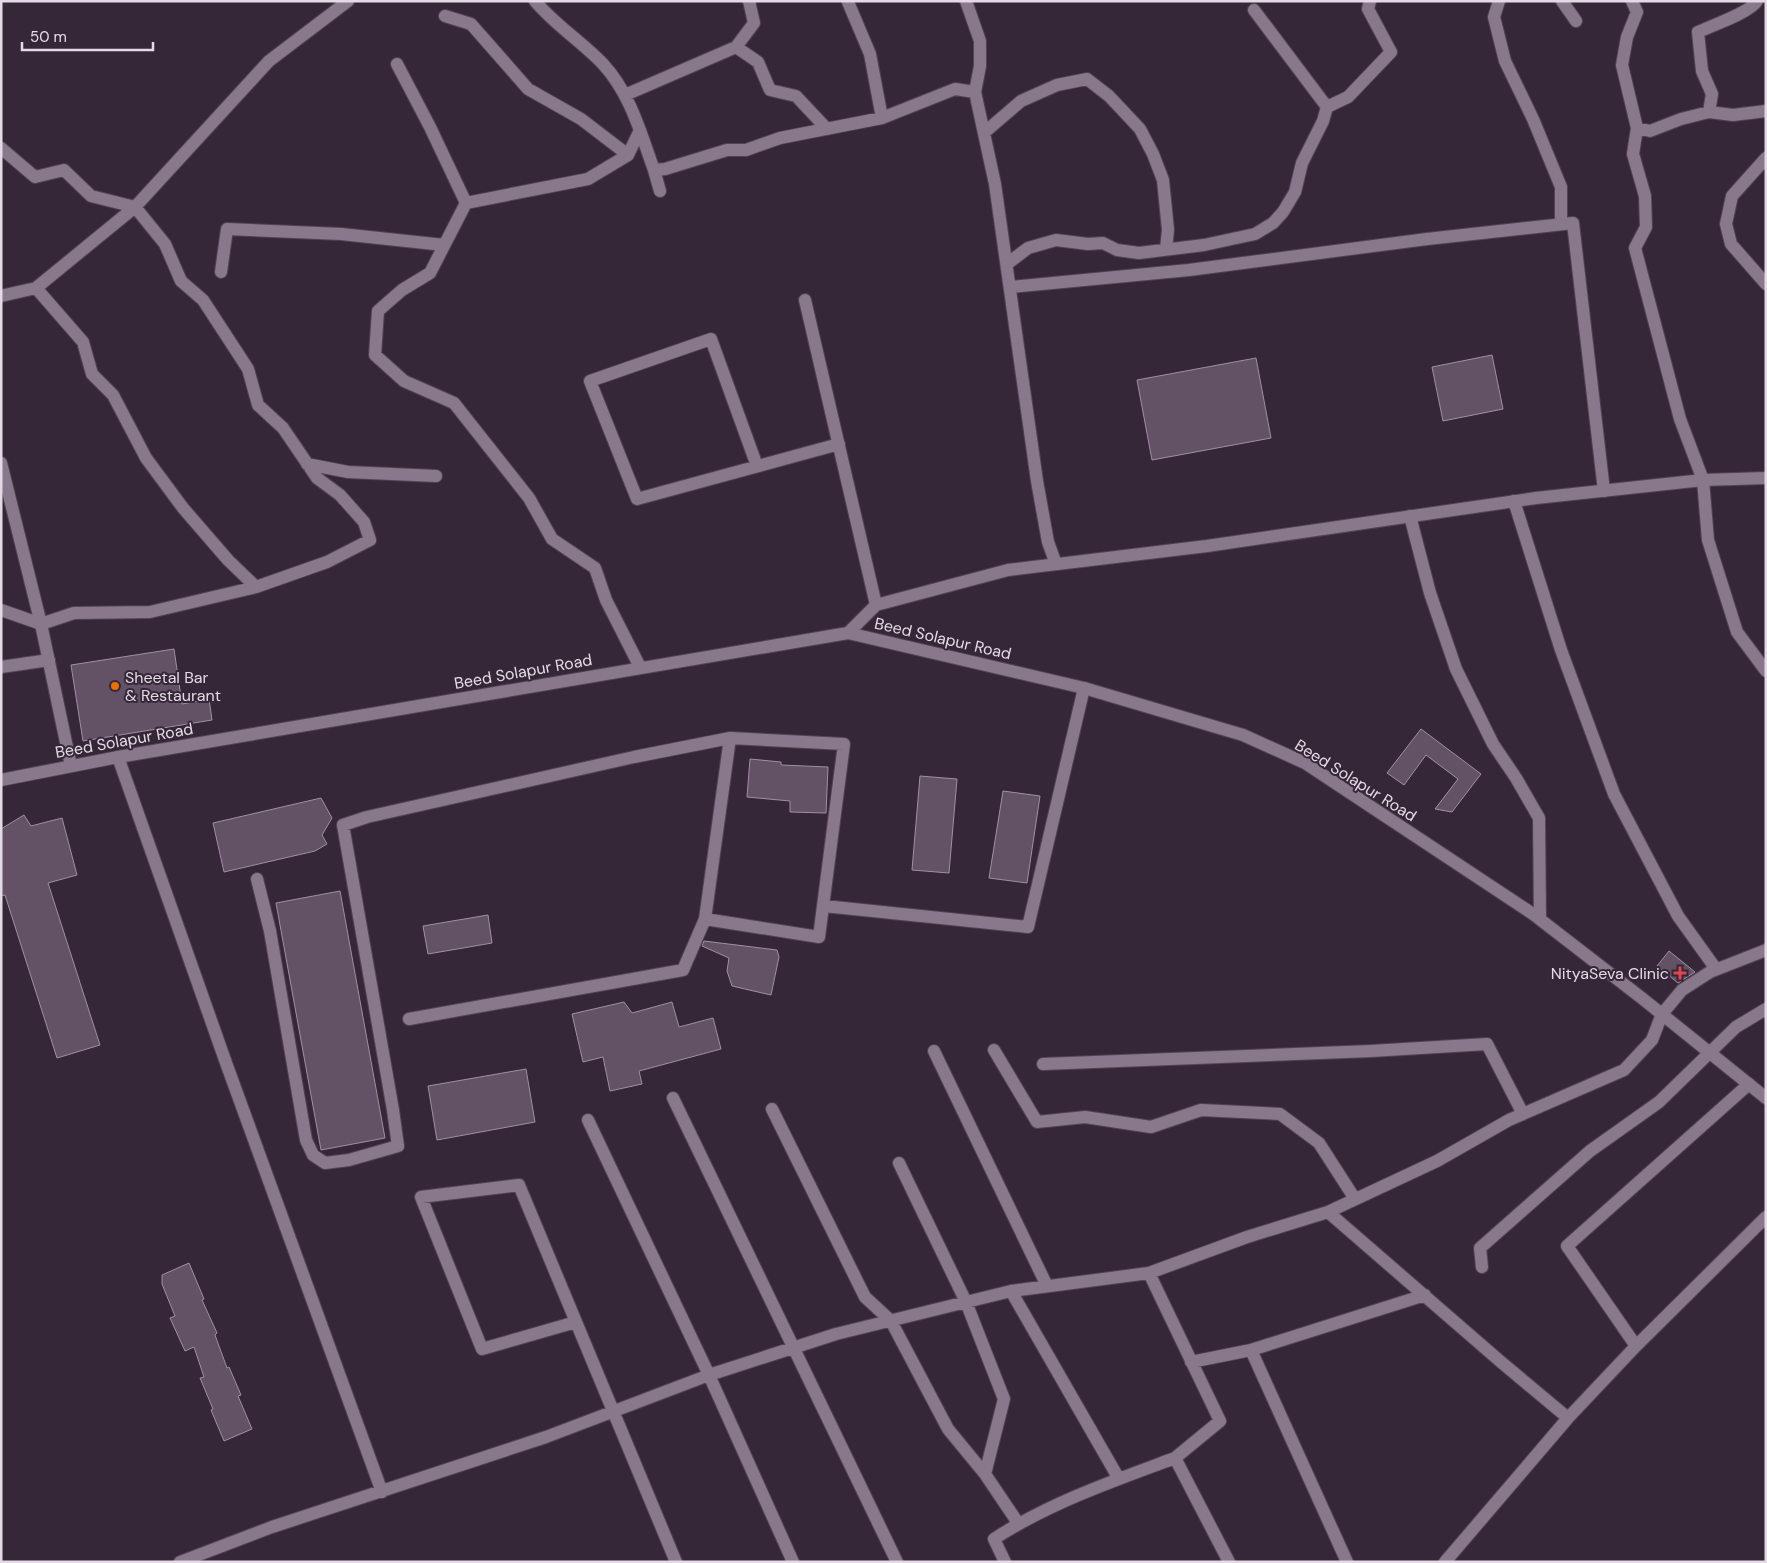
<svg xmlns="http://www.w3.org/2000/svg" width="1767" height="1563" viewBox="0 0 1767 1563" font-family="'DM Sans',sans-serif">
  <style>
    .building { fill: #635266; stroke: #a18fa4 }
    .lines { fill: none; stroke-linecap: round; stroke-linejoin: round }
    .street-casing { stroke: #514452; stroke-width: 14 }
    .secondary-casing { stroke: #514452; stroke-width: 14 }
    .street { stroke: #89778b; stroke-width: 12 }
    .secondary { stroke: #89778b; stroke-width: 12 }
    .food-dot { fill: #e8710a; stroke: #362738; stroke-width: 2 }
    .health-dot { fill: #e0444e; stroke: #362738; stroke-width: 2 }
    .labels { text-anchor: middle; stroke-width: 4; stroke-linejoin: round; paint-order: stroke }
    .street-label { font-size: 16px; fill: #e4dae5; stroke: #362738 }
    .poi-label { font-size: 16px; fill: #e4dae5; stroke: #362738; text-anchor: start }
  </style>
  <rect width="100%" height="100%" fill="#362738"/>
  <path class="building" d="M1492,355L1503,409L1443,421L1432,367Z
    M1256,358L1271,438L1152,460L1137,380Z
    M174,649L182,704L209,699L212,720L83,741L71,665Z
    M1421,729L1481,774L1452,812L1435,809L1458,779L1426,755L1404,785L1387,773Z
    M750,759L781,762V765L828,767L826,813L790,812V801L747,797Z
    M920,776L957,779L949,873L912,870Z
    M1003,791L1040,796L1027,883L989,878Z
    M321,798L332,818L322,835L327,844L315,851L224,872L213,823Z
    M24,815L31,826L62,818L77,875L48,883L100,1045L57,1058L5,895L1,896V829Z
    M340,891L385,1138L321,1150L276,903Z
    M488,915L492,943L428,954L423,926Z
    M704,941L777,950L779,957L771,995L732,986L727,971L729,958L702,946Z
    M1669,951L1695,972L1678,983L1657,966Z
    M624,1002L632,1013L672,1002L679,1027L713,1018L721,1049L639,1071L642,1084L610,1091L603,1057L583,1062L572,1014Z
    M526,1069L535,1122L437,1140L428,1086Z
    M189,1263L204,1299L202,1300L217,1333L215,1335L227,1368L229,1367L241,1395L238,1396L252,1429L224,1441L211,1410L213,1409L200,1378L204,1377L194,1347L185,1351L170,1318L175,1316L162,1284V1275Z"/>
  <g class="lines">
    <g class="street-casing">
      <path id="street" d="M535,1C555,25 582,42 603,64C630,93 641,134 654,170
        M966,1L980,41V66L975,92L995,184L1037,481L1048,542L1056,564
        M1499,1L1494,17L1505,61L1533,119L1561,187V224
        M1562,1L1576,21
        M1632,1L1637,12L1627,37L1622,65L1637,128L1633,154L1645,196L1646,227L1635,248L1680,419L1703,480L1708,540L1737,632L1766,671
        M848,2L870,54L882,118
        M445,16L471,24L528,89L581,119L628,155
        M736,47L754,23L749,1
        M397,64L430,127L466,203L430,273L402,290L378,311L375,355L404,381L454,403L529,498L552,539L595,568L606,600L640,667
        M625,95L736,47L758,62L770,90L796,96L827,129
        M1327,107L1348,97L1391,52L1368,9L1370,1
        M1709,112L1712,94L1702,71L1698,32C1711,26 1751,12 1757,1
        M1637,128L1650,131L1681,119L1709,112L1733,115L1766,111
        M985,132L1021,101L1057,85L1087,79L1109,96L1125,113L1140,129L1153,154L1163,180L1168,230L1166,249
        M1,148L35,177L64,170L91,196L135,207L165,244L181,281L203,300L248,369L258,405L283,428L317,478L340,495L364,522L370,540L327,562L256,587L150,612L74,613L41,624L1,610
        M1766,158L1732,196L1726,224L1731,244L1766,284
        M660,191L654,170L665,169L727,150H746L780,138L882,118L955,89L975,92
        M466,203L588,179L628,155L640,130
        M1007,264L1028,248L1056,240L1088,244L1103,243L1117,250L1139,253L1204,245L1255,234L1273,223L1283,212L1295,192L1302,163L1323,121L1327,107L1254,10
        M221,272L227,229L341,234L444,245
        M1010,287L1189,270L1427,239L1573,223L1604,491
        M36,288L83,342L92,374L113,395L146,458L183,508L228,560L256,587
        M1,296L36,288L135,207L269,61L348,1
        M805,300L876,605
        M307,464L348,472L436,476
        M757,466L711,339L590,381L637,499L839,444
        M1514,501L1561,650L1614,794L1678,916L1716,969
        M1410,516L1430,593L1456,669L1493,744L1516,778L1539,818L1540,919
        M1,667L49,660
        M730,738L844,744L819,937L705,919Z
        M118,757L225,1060L382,1492
        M257,879L270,931L306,1140L313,1155L325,1163L349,1160L398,1146L393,1110L343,825L367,817L634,757L730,738
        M824,906L1028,927L1084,688
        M409,1019L683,970L705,919
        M994,1050L1037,1122L1085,1117L1151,1127L1201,1110L1280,1114L1319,1143L1355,1199
        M934,1051L1047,1286
        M1043,1064L1371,1051L1487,1044L1523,1114
        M673,1098L897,1562
        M772,1109L865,1297L891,1321L948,1429L985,1474
        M588,1120L709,1375L793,1562
        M899,1163L966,1302L1004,1399L985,1474L1018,1523
        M1328,1212L1501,1362L1568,1418
        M1482,1267L1480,1248L1590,1151L1659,1102L1736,1027L1766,1009
        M1149,1273L1220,1421L1175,1458L1229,1562
        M1011,1291L1119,1479
        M576,1322L482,1349L421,1197L519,1185L676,1562
        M1636,1346L1567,1246L1749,1084
        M1251,1350L1347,1562
        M1191,1362L1251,1350L1425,1295
        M180,1562L272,1527L546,1437L709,1375L836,1334L1011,1291L1149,1273L1247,1237L1328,1212L1437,1161L1509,1120L1624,1070L1652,1040L1662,1014L1682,990L1710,972L1766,950
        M1005,1562L994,1539C1049,1503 1113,1481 1175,1458
        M1445,1562L1568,1418L1636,1346L1766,1217"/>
    </g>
    <g class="secondary-casing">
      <path id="secondary" d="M1,463L41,624L71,766
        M848,633L876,605L1008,570L1207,546L1536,498L1703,480L1766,478
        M1,780L118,757L848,633L1084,688L1243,735L1305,763L1533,914L1643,999L1766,1098"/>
    </g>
    <use href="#street" class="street"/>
    <use href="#secondary" class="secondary"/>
  </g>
  <circle class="food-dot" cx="115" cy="686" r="5"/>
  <path class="health-dot" d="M1677.5 965.5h5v5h5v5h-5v5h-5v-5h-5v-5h5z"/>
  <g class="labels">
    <g class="street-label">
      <text transform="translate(943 638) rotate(13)" y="6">Beed Solapur Road</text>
      <text transform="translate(523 671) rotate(-10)" y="6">Beed Solapur Road</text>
      <text transform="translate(124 740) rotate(-10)" y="6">Beed Solapur Road</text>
      <text transform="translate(1356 780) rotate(32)" y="6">Beed Solapur Road</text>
    </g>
    <g class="poi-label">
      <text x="125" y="683">Sheetal Bar<tspan x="125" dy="18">&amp; Restaurant</tspan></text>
      <text x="1669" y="979" text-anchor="end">NityaSeva Clinic</text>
    </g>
  </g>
  <rect width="1767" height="1563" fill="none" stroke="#e4dae5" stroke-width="5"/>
  <path d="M22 42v8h131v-8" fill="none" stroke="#e4dae5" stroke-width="2.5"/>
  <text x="30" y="42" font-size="15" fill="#e4dae5" stroke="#362738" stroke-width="4" paint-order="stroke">50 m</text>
</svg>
